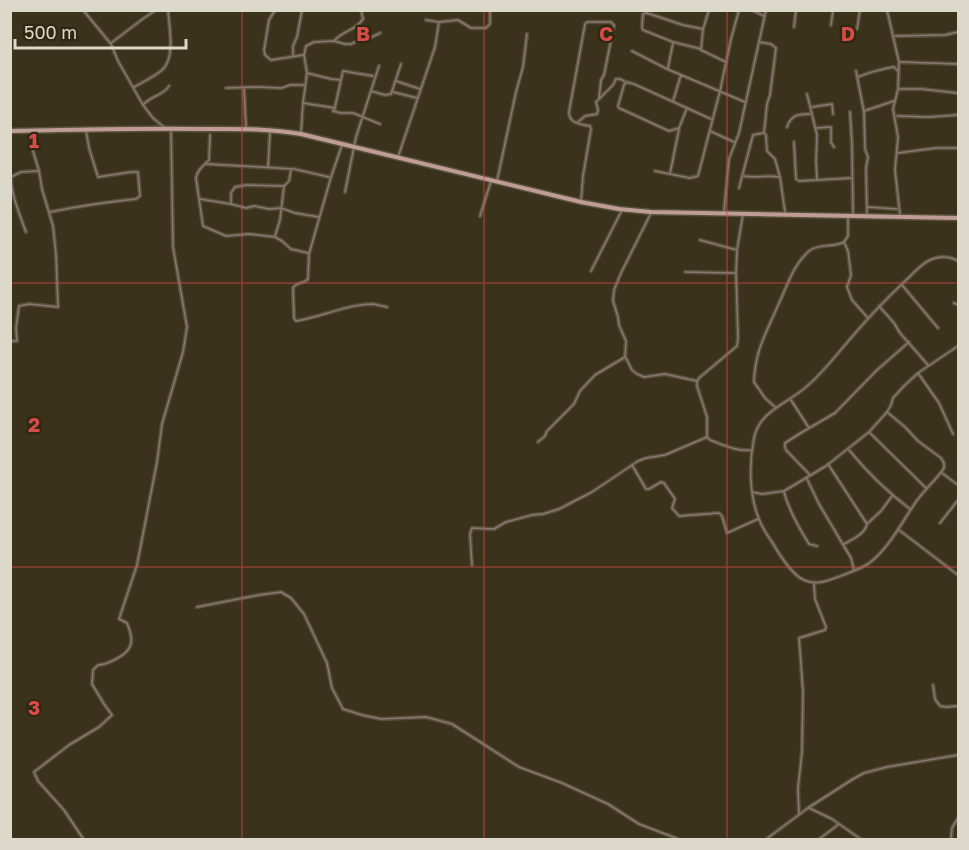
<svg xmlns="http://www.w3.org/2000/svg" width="969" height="850" viewBox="0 0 969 850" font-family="'Golos Text',sans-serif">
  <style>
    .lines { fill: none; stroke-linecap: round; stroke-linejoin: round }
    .street-casing { stroke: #57503a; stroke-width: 4.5 }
    .secondary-casing { stroke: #57503a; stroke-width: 7 }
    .street { stroke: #8c7672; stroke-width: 1.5 }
    .secondary { stroke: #bf9c96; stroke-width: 4 }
    .grid { fill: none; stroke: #d74b48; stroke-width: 1.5; stroke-opacity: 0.55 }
    .grid-label { font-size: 20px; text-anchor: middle; font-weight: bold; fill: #d74b48; stroke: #2f2810; stroke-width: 4.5; stroke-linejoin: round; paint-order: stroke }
  </style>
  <rect width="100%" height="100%" fill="#3a321a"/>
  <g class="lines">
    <g class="street-casing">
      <path id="street" d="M83,10L111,44L118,61L143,105L153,118L165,128
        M275,10L269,20L264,50L265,55L271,60L303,55
        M709,10L703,29L701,50L726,62
        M752,10L764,16
        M887,10L899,62L898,89L893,109L898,137L895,170L900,215
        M426,20L439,22L458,20L471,28H486L490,24V10
        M831,25L833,10
        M794,27L796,10
        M857,29L860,10
        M895,36L945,35L958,32
        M335,40C344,30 355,31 363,19L361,10
        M759,42L771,44L776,48L770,95L767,104L764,133L766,135L767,151L775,159L780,177L785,212
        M111,43L144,18L156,10
        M701,49L673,42L643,30L642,27L643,14L647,13L683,25L703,29
        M632,51L667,69L745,102
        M293,56V46L297,37L302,10
        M900,62L958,64
        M668,68L673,43
        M856,71L864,112L865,149L868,157L866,168L867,214
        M307,73L331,79L341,80
        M858,77C867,73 886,68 894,67L898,71
        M396,81L420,89
        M134,87C143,82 154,77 162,70C176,58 169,26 168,10
        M226,88L255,87L282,88L290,85H305
        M244,88L246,128
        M899,89H922L957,93
        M371,91L385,95L391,94L401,64
        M393,92L417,98
        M807,94L817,135L816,161L817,180L852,178
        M673,101L681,75
        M303,103L335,108L333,111L341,113H353L380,124
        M144,104C151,96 164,95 169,86
        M335,107L343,71L373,76
        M812,107L832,104L833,114
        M687,108L679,128L669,131L619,108L618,106L624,85L626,82L634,84L711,119
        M864,111L894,101
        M850,112L852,145L853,214
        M897,116L929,117L958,115
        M577,123L585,116L597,114L598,110L596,102L613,85L616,79H620L624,81
        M787,127C791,115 798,114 810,114
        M816,128L831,127V142L834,147
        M710,131L734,142
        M301,133L303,103L307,73L304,55L306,46L314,42L334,41L345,44H351L366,37L370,38L380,33
        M210,135L209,160C204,165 197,170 196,178L203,226L226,236L249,234L275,237L282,241L291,249L308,253
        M794,142L796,179L799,181L817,180
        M342,145L331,177L309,254L308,279C304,284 296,282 293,288L294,318L296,321C321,317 348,304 373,304C377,305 382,306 387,307
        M898,153L936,148H958
        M398,157L435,47L439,22
        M206,164L294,169L329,177
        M268,168L270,131
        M655,171L690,178L698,176L720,91L731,39L739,10
        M670,174L679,129
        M743,176C756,178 767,175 779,177
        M497,181L516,92L523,67L527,34
        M739,188L753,135L763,133
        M345,192L356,137L379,66
        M200,199L231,204L246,208L254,206L269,209L281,208L295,213L319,217
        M581,202L583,176L591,129L590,126C581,124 569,124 569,112L585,24L587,22H611L614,25L604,75L601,80L599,99
        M231,203V193L235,187L246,185L284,186L289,181L291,170
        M867,207L897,209
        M724,211L729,159L739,133L766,10
        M50,212C79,206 107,202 136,199L140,196L138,172H131L98,177L89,148L86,130
        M743,214L737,250L736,273L738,338L737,346L699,378L697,382V386L707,417V437L710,440C724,445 737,452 752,450
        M480,216L491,181
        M848,216V236L844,242L848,251L851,275L847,287L852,300L868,318
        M26,232C20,215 11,195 11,177L21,172L38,171
        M275,236L280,220L284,186
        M700,240L737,250
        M591,271L622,210
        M685,272L735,273
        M902,285L938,328
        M954,303L958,305
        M879,306L894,323L900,333L928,365
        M10,341H17L16,328L19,306L29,304L58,307L56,254L53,226L42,189L39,171L33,151L36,132
        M626,358L632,370L637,374L644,377L665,374L697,381
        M918,373L939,403L953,434
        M791,400L809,428
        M775,407L765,398L754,382C755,349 767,332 779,303C788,284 793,265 809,251C819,243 833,248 844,242
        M887,412L905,427L918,441L941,458L944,463V468C937,479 926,488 918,499C902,521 890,548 868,564C858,570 846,574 835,578C824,582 815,585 804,580C792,575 779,554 772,542C767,535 762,527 759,519C749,495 749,463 754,438C759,413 783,405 801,391C820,377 835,356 851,338C868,318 885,300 904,282C912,275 919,266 928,261C938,256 949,256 958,261
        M870,433L926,488
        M538,442L545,436L547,431L574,404L580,391L595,375L625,357L626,341L619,325L618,317L613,301L614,290L621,273L651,213
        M849,450C867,472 886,491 910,509
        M828,464L867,524C865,534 853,539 844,544
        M632,465L646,489H649L661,482L664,483L675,499L672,508L679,516L719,513L722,516L727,533L758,519
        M942,473L958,485
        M810,475L786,450L785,447V443L799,434L835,413L877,370L909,342
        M807,479L819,504L851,558L854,570
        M752,492L762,494L784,491L826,466L869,432L887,412L891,405L893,398L904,386L918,373L958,346
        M784,492C789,511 799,528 809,544L817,546
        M868,523L881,511L892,496
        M940,523L958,500
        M899,530L958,575
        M472,565L470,534L472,528L494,529L506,522L532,515L543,514L559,509L592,492L638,461L646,458L665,455L707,437
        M197,607L259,595L281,592L291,598L304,614L327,663L332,688L343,709L362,715L381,719L426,717L452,724L519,767L562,783L608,804L639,824L681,840
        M933,685L935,699L940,706L946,707L958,706
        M809,808L832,819L862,840
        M799,814L798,788L802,752L803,692L799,638L825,630L826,627L815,599L814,584
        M84,840L64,810L38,781L34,772L69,745L99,727L112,715L104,704L92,684L93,670L98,665C105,665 110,662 116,659C134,650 134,640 127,623L119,619L137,565L157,462L162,424L183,352L187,327L173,247L171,130
        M765,840L808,808L853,779L864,773L887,767L958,755
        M818,840L839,824
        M951,840L952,828L958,818"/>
    </g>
    <g class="secondary-casing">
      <path id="secondary" d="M10,131C74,130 137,128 200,129C234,129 267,128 301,134L581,202L619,209L651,212L958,218"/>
    </g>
    <use href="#street" class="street"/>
    <use href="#secondary" class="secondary"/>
  </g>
  <path class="grid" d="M242,10V840M484,10V840M727,10V840M10,283H958M10,567H958"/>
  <g class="grid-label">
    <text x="363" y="41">B</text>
    <text x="606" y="41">C</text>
    <text x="848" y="41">D</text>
    <text x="34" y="148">1</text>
    <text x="34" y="432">2</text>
    <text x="34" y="715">3</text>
  </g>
  <rect width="969" height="850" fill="none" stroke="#dcd8ca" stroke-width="24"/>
  <path d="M15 39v9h171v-9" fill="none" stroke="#dcd8ca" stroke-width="3"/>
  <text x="24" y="39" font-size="18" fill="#dcd8ca" stroke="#2f2810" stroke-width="4.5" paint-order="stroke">500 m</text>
</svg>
